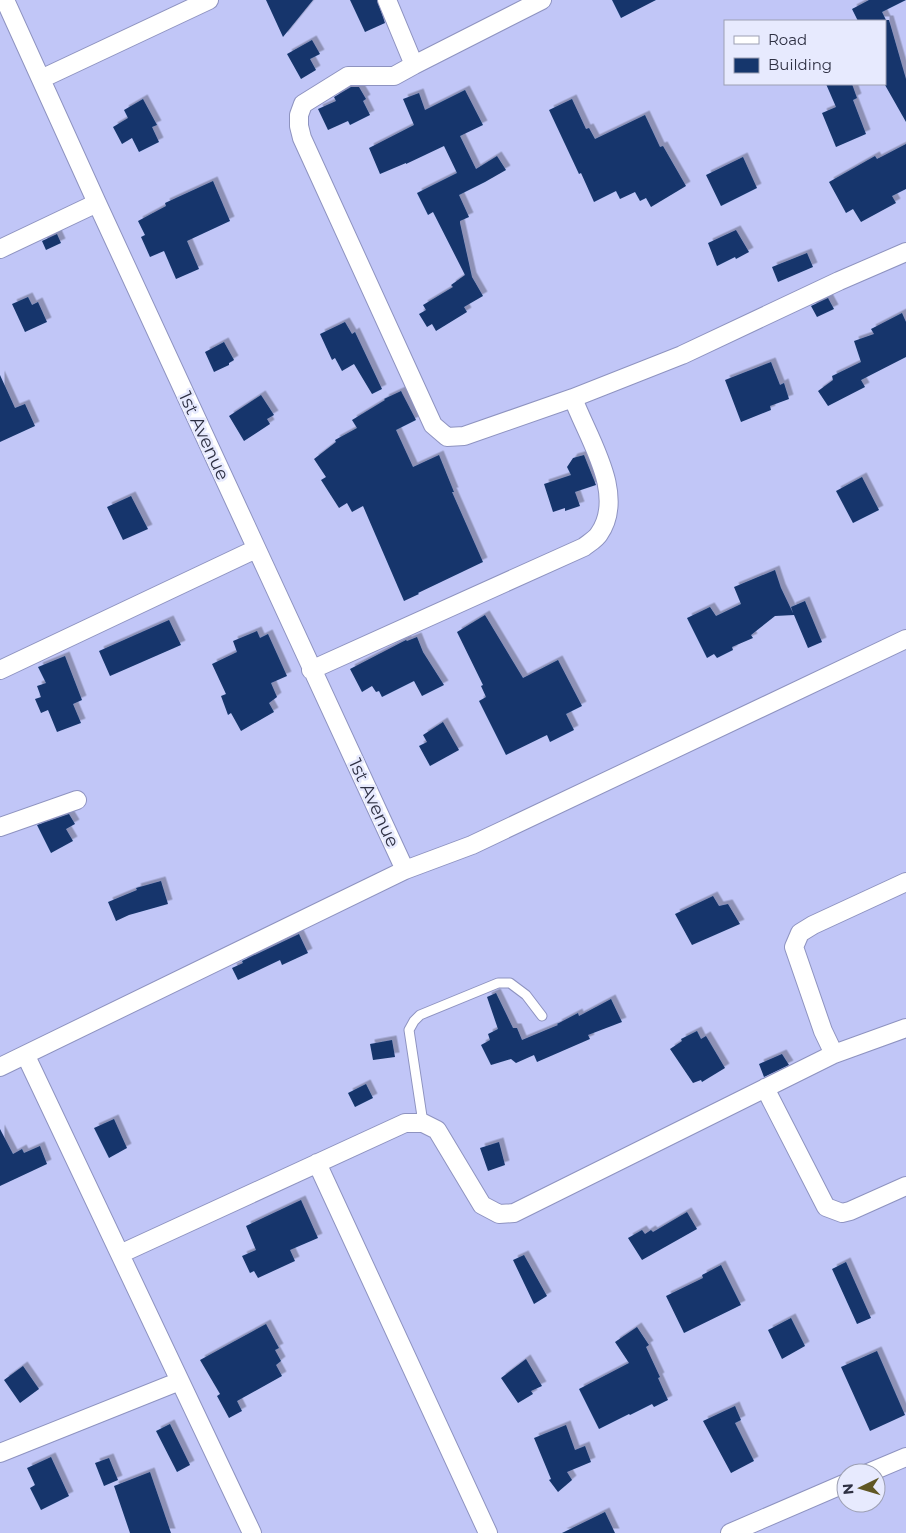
<svg xmlns="http://www.w3.org/2000/svg" width="906" height="1533" viewBox="0 0 906 1533" font-family="Montserrat,sans-serif">
  <style>
    .building { fill: #15366c; filter: url(#shadow) }
    .lines { fill: none; stroke-linecap: round; stroke-linejoin: round }
    .service-casing { stroke: #8e93c0; stroke-width: 11 }
    .minor-casing { stroke: #8e93c0; stroke-width: 20 }
    .service { stroke: #fff; stroke-width: 9 }
    .minor { stroke: #fff; stroke-width: 18 }
    .labels { text-anchor: middle; stroke-width: 5; stroke-linejoin: round; paint-order: stroke }
    .street-label { font-size: 18px; fill: #2e3043; stroke: #e7eafe }
  </style>
  <defs>
    <filter id="shadow"><feDropShadow dx="4.5" dy="-4.5" stdDeviation="0" flood-color="#0004"/></filter>
  </defs>
  <rect width="100%" height="100%" fill="#c1c6f7"/>
  <path class="building" d="M266,0H313L283,37Z
    M350,0H377L385,23L365,32Z
    M612,0H656L621,18Z
    M869,0H906L882,12L886,20H889L906,79V122L885,85V21H858L852,9Z
    M312,40L320,54L310,59L316,70L301,79L287,54Z
    M826,84H852L857,98L853,100L866,134L836,147L822,113L836,107Z
    M351,87H359L366,99L363,101L370,115L350,125L348,121L328,130L318,109L336,101L334,97Z
    M465,90L483,125L460,136L476,169L497,156L506,170L485,182L459,195L469,217L460,221V223L472,277L483,296L464,307L467,312L436,331L432,324L427,327L419,314L426,310L423,305L453,287L451,285L465,275L433,212L428,215L417,193L457,173L444,146L406,164V163L380,174L369,148L414,125L403,99L419,93L425,110Z
    M143,99L157,125L152,127L159,142L139,152L132,138L122,144L113,127L128,118L124,110Z
    M572,99L586,129L589,128L595,139L645,115L660,147L663,146L686,186L651,207L646,198L640,201L635,192L620,199L616,191L594,202L581,173L579,174L549,110Z
    M906,144V189L892,196L896,203L861,222L853,209L846,213L829,182L875,156L877,159Z
    M743,157L757,188L721,206L706,175Z
    M213,181L230,221L187,241L199,269L176,279L164,251L150,257L141,237L145,235L138,221L166,206L165,203Z
    M736,230L749,252L736,259L735,257L717,266L708,243Z
    M57,234L61,243L46,250L42,241Z
    M807,253L813,267L778,282L772,267Z
    M28,297L32,305L38,302L47,322L25,332L12,304Z
    M828,298L834,309L817,317L811,306Z
    M902,313L906,322V357L861,380L865,387L828,406L818,391L833,380L832,376L861,362L854,341L874,334L871,329Z
    M345,322L352,334L355,332L382,389L372,394L354,364L342,371L335,358L332,360L320,334Z
    M224,342L234,360L229,363V365L214,372L205,352Z
    M771,362L780,385L784,383L789,399L770,406L771,410L741,422L725,380Z
    M0,375L15,408L25,404L35,426L0,442Z
    M401,391L416,420L396,430L413,467L439,455L454,492H452L483,562L418,593L419,594L404,601L363,506L352,512L347,503L339,508L321,480L326,477L314,459L336,442L335,440L357,428L352,420L385,400L384,399Z
    M261,395L274,415L267,419L270,424L244,441L229,416Z
    M584,455L596,485L575,492L580,506L565,511V508L553,512L544,484L571,475L567,467L573,458Z
    M862,477L879,510L853,523L836,491Z
    M131,496L148,529L123,540L107,507Z
    M775,570L781,588L793,613L791,607L805,601L822,642L808,648L794,615L775,616L751,635L753,638L732,647L733,650L717,658L714,654L707,658L687,618L710,607L716,616L741,604L734,587Z
    M485,615L523,678L558,660L582,706L566,714L574,730L550,742L547,735L506,755L479,701L486,697L481,686L483,685L457,632Z
    M169,620L181,645L110,676L99,651Z
    M257,631L260,638L268,634L287,676L271,683L277,697L269,703L274,712L241,731L231,713L228,715L221,696L226,694L212,664L237,652L233,641Z
    M417,637L423,652L444,685L422,696L414,681L382,697L379,691L376,692L372,686L362,692L350,669L406,640L407,641Z
    M65,656L82,700L73,704L81,723L57,732L48,710L41,713L35,699L41,697L37,686L46,683L38,667Z
    M443,722L459,750L430,766L419,746L427,742L423,735Z
    M69,814L75,824L66,829L73,841L51,853L37,825Z
    M161,881L168,904L129,915L116,921L108,902L137,890L136,888Z
    M713,896L719,906L728,904L740,924L692,945L675,914Z
    M299,934L308,953L282,965L280,960L238,980L232,968L243,963L242,961Z
    M496,993L513,1028H517L522,1040L558,1025L557,1024L578,1013L579,1016L611,999L622,1022L588,1035L590,1039L537,1062L534,1055L516,1063L511,1059L491,1065L481,1045L490,1040L488,1034L498,1029L487,997Z
    M697,1031L701,1039L706,1036L725,1068L702,1082L701,1080L693,1083L670,1049L682,1041L681,1039Z
    M392,1040L395,1057L373,1060L370,1044Z
    M782,1054L789,1065L764,1077L759,1064Z
    M366,1084L373,1098L355,1107L348,1093Z
    M114,1119L127,1148L109,1158L94,1128Z
    M0,1129L13,1154L22,1149L24,1153L40,1146L47,1164L0,1186Z
    M499,1142L505,1165L488,1171L480,1148Z
    M301,1200L318,1238L290,1250L295,1261L258,1278L254,1271L250,1273L242,1256L256,1250L246,1226Z
    M687,1212L697,1229L642,1260L628,1238L642,1230L645,1234L651,1230L653,1232Z
    M524,1255L547,1296L534,1304L513,1260Z
    M846,1262L871,1318L857,1324L832,1269Z
    M721,1265L741,1305L684,1333L666,1296L703,1278L702,1275Z
    M791,1318L805,1346L782,1359L768,1330Z
    M266,1324L279,1348L275,1350L281,1361L276,1365L282,1376L237,1401L242,1411L229,1418L217,1396L220,1394L200,1360Z
    M637,1327L649,1345L646,1347L660,1377L658,1378L668,1400L654,1407L652,1404L630,1415L629,1414L599,1429L579,1389L629,1363L615,1342Z
    M877,1351L905,1415L870,1431L841,1367Z
    M526,1359L542,1386L531,1391L533,1394L518,1403L501,1378Z
    M23,1366L39,1389L20,1403L4,1380Z
    M735,1406L741,1420L735,1423L754,1461L731,1473L703,1421Z
    M170,1424L190,1465L177,1472L156,1431Z
    M566,1425L575,1450L585,1446L591,1462L567,1472L572,1480L558,1492L549,1480L551,1479L534,1438Z
    M51,1457L69,1496L41,1510L30,1488L35,1485L27,1468Z
    M109,1458L118,1480L104,1486L95,1463Z
    M150,1472L171,1533H130L114,1486Z
    M605,1512L615,1533H562Z"/>
  <g class="lines">
    <g class="service-casing">
      <path id="service" d="M423,1123L409,1030L414,1021L420,1015L498,983H510L526,995L542,1016"/>
    </g>
    <g class="minor-casing">
      <path id="minor" d="M5,0L97,203L405,870
        M414,65L542,0
        M41,79L209,0
        M0,249L97,203
        M573,398L682,355L839,281L906,252
        M0,670L256,549
        M311,670L584,547C589,543 596,539 599,534C627,494 587,437 573,398L464,436L447,437L433,425L302,138L299,126V115L303,104L348,76H394L414,65L387,0
        M0,827L77,800
        M834,1054L906,1028
        M26,1056L252,1533
        M0,1067L405,870L472,845L906,639
        M765,1088L826,1207L842,1213L850,1211L906,1186
        M317,1163L488,1533
        M120,1254L405,1123H423L437,1130L482,1205L499,1214L514,1213L834,1054L823,1031L794,947L800,933L813,925L906,882
        M0,1453L180,1381
        M868,1473L906,1457
        M730,1533L846,1483"/>
    </g>
    <use href="#service" class="service"/>
    <use href="#minor" class="minor"/>
  </g>
  <g class="labels">
    <g class="street-label">
      <text transform="translate(204 436) rotate(65)" y="6">1st Avenue</text>
      <text transform="translate(374 803) rotate(65)" y="6">1st Avenue</text>
    </g>
  </g>
  <rect x="724" y="20" width="162" height="65" fill="#e7eafe" stroke="#9da0b3"/>
  <rect x="734" y="36" width="25" height="8" fill="#ffffff" stroke="#9da0b3"/>
  <text x="768" y="45" font-size="15" fill="#2e3043">Road</text>
  <rect x="734" y="58" width="25" height="15" fill="#15366c" stroke="#9da0b3"/>
  <text x="768" y="70" font-size="15" fill="#2e3043">Building</text>
  <g transform="translate(861 1488) rotate(265)"><circle r="24" fill="#e7eafe" stroke="#9da0b3"/>
  <path d="M0-4L9 19L0 12L-9 19Z" fill="#605724"/>
  <text y="-8" font-size="14" font-weight="bold" text-anchor="middle" fill="#2e3043">N</text>
  </g>
</svg>
